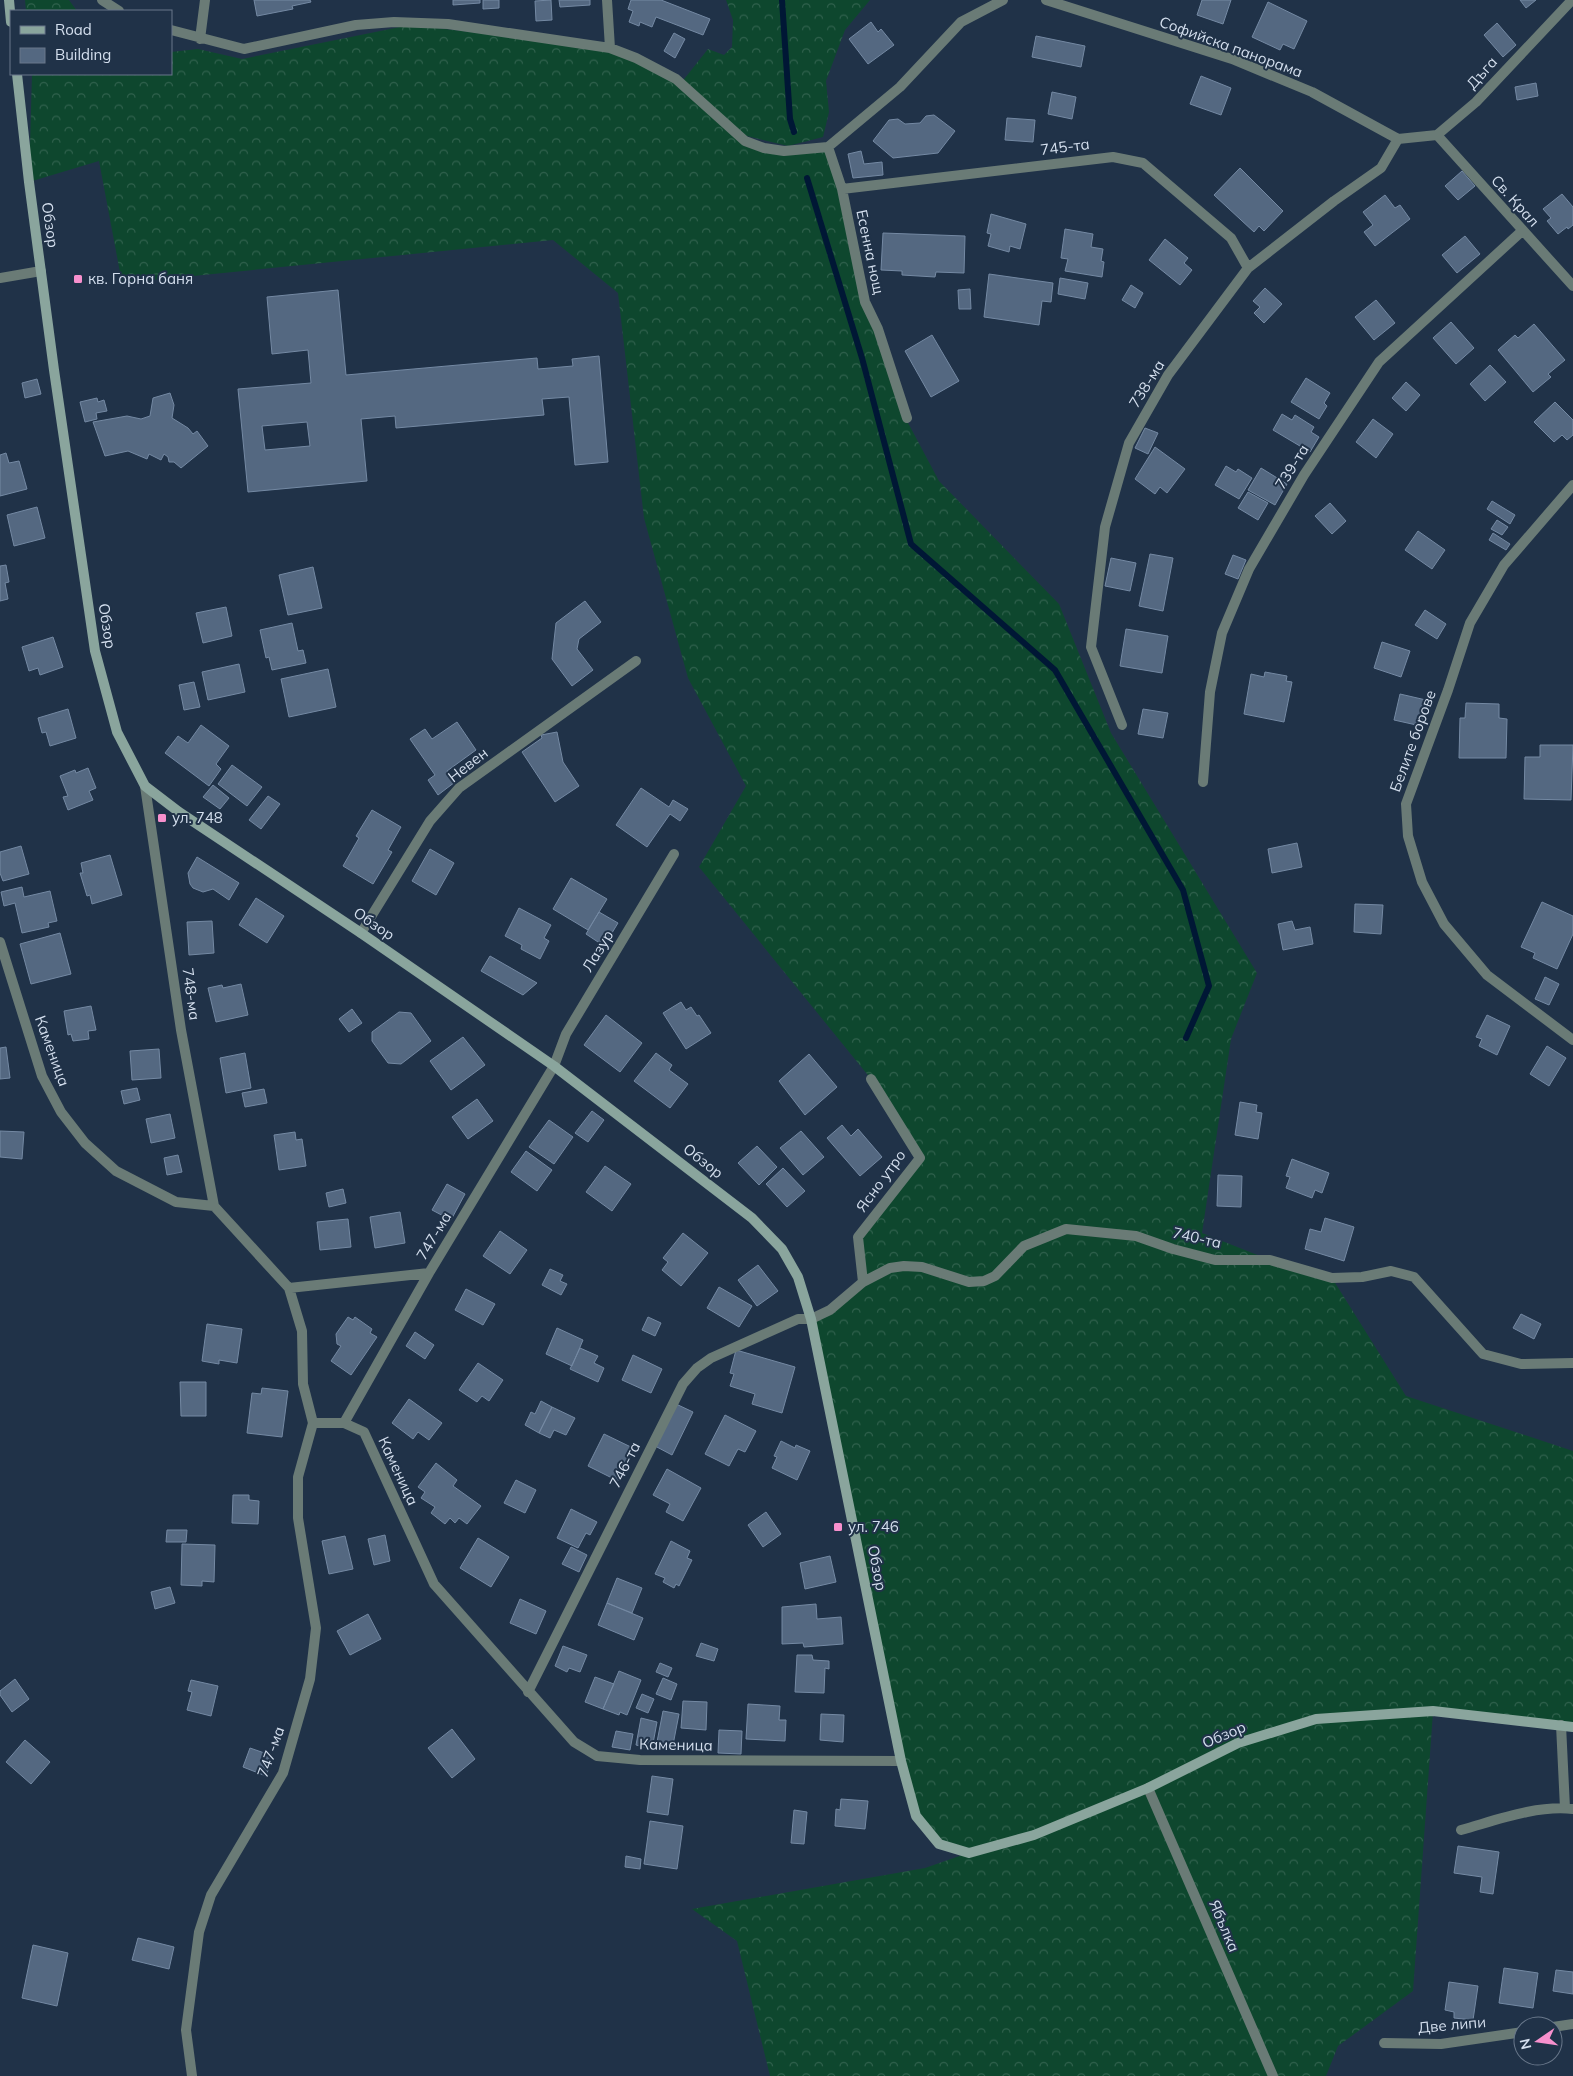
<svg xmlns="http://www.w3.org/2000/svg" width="1573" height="2076" viewBox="0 0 1573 2076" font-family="Mulish,sans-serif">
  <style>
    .forest { fill: url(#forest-crowns) }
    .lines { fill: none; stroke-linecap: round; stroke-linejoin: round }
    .stream { stroke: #001735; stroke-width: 6 }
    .building { fill: #546881; stroke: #7489a3; fill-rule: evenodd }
    .street { stroke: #6a7b76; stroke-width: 10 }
    .secondary { stroke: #8aa59d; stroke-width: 10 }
    .poi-dot { fill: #f790cd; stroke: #203248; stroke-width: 2 }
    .labels { text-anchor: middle; stroke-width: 4; stroke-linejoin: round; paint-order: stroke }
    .street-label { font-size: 15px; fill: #d4dfee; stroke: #203248 }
    .poi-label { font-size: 15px; fill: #d4dfee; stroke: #203248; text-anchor: start }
  </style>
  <defs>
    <pattern id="forest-crowns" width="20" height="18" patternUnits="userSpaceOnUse" patternTransform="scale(1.25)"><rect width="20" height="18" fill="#0e472e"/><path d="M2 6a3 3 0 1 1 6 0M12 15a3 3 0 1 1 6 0" fill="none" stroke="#30614d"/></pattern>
  </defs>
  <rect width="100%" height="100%" fill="#203248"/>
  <path class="forest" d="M25,0H69L77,11H26Z
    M726,0H870L845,30L826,81L829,112L823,137L788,146L743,135L745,141L764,148L828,147L865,302L898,404L939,481L1059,604L1111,733L1257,973L1231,1039L1202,1233L1270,1260L1332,1278L1406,1396L1573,1451V1727L1433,1712L1413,1991L1338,2046L1326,2076H770L737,1941L692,1909L925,1868L968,1853L939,1844L916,1816L811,1319L863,1282L858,1237L920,1158L871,1079L699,867L746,786L688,678L644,518L618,293L553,240L122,283L99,161L29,182L32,74H171V52L198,49L242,59L410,25L610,48L681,83L708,49L724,55L732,47L733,20Z"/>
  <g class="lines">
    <path class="stream" d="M782,0L790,119L794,132
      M807,178L862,358L911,544L1055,670L1183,890L1209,986L1186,1038"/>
  </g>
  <path class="building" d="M254,0H310L311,2L292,6L293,9L257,16Z
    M453,0H480V3L453,5Z
    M483,0H499V8L483,9Z
    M551,0L552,20L536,21L535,1Z
    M559,0H590V5L560,7Z
    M631,0H661L710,19L703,35L656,17L652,27L640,22L639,26L629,22L633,11L628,9Z
    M1202,0H1231L1223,24L1197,15Z
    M1520,0H1536L1526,8Z
    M1268,2L1307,21L1294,49L1283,44L1280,50L1252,37Z
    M871,22L878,32L881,29L894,45L868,64L849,39Z
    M1497,23L1516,45L1503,57L1484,35Z
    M674,33L685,39L675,58L664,51Z
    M1036,36L1085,46L1081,67L1032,57Z
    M1201,76L1231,88L1221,115L1190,104Z
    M1536,83L1538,96L1517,100L1515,87Z
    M1052,92L1076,97L1072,119L1048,114Z
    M934,115L955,131L938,153L893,158L873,141L889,120L898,119L905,124L920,123L926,116Z
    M1007,118L1035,120L1033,142L1005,140Z
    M861,151L864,164L882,162L883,175L853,178L848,154Z
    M1240,168L1283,211L1264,231L1259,226L1254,232L1214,195Z
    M1462,171L1475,186L1458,200L1445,186Z
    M1562,194L1573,207V225L1568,229L1567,227L1558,234L1547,221L1551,218L1543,209Z
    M1385,195L1395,208L1400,205L1410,219L1375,246L1364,232L1373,225L1363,212Z
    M991,214L1026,224L1020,249L1010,246L1009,252L988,246L991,234L987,233Z
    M1065,229L1093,234L1091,247L1103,249L1101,261L1104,262L1102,277L1065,271L1068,259L1061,258Z
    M883,233L965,236L964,273L936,272L935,277L902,275V271L881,270Z
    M1465,236L1480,254L1457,273L1442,255Z
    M1165,239L1188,258L1184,263L1192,270L1180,285L1149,260Z
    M989,274L1053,283L1051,302L1042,301L1039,325L984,317Z
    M1060,278L1088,283L1085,299L1058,294Z
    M1131,285L1143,293L1135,308L1122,300Z
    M1265,288L1282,304L1264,323L1254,313L1260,307L1253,301Z
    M970,289L971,309H959L958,290Z
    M338,290L346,375L537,358L538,369L573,366L572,359L599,356L608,462L575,465L569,397L542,399L544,415L396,428L395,416L361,419L367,481L248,492L238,389L311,383L308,350L272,354L267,297ZM307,422L310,446L265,450L262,426Z
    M1376,300L1395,323L1374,340L1355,317Z
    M1451,322L1474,348L1456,364L1433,338Z
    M1534,324L1565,360L1548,374L1551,377L1533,392L1498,350L1515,335L1518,338Z
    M932,335L959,381L931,397L905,351Z
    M1490,365L1506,382L1485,401L1470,384Z
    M1306,378L1330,393L1324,403L1327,406L1319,419L1291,402Z
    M37,379L41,394L25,398L22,383Z
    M1406,382L1420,395L1406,411L1392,398Z
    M170,393L174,405L172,418L188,428L193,434L197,431L208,446L181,468L174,462H169L168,457L164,454L161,460L149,454L147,459L128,451L105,456L93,422L127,416L141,419L150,416L153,398Z
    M97,398L98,402L104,400L107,411L96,413L97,419L85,422L80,402Z
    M1555,402L1573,420V435L1567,440L1562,435L1554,442L1534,422Z
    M1282,414L1292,420L1295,415L1314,427L1311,432L1319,437L1310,452L1273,430Z
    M1373,419L1393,434L1376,458L1356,442Z
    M1145,428L1158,433L1148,454L1135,448Z
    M1155,447L1185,469L1167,493L1160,487L1155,494L1135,479Z
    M6,453L9,463L19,461L27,489L0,496V455Z
    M1226,466L1236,472L1238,469L1252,478L1239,499L1215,485Z
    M1261,468L1287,484L1275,505L1248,490Z
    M1248,492L1268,503L1258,520L1238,508Z
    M1492,501L1515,515L1510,524L1487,509Z
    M1330,503L1346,521L1332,534L1315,516Z
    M37,507L45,538L14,546L7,515Z
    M1497,520L1508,527L1502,535L1491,529Z
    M1418,531L1445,550L1432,569L1405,550Z
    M1493,533L1510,544L1506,550L1489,540Z
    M1150,554L1173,558L1163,611L1139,606Z
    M1233,555L1246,560L1238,579L1225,574Z
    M1111,558L1136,563L1130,591L1105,586Z
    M6,565L9,582L5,583L8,599L0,601V566Z
    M313,567L322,608L288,615L279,575Z
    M585,601L601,622L579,639L577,649L593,670L572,686L552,659L556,623Z
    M226,607L232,636L203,643L196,613Z
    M1425,610L1446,624L1437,639L1415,625Z
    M292,623L298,651L303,650L306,663L272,670L269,657L266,658L260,630Z
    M1126,629L1168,636L1162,673L1120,666Z
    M53,637L63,667L40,675L38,668L29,671L22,647Z
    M1382,642L1410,651L1401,677L1374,668Z
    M239,664L245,692L208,700L202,672Z
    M328,669L336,707L289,717L281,679Z
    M1265,672L1287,676L1286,681L1292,682L1284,722L1244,714L1251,674L1264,677Z
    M194,682L200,707L184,710L179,685Z
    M1400,694L1426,700L1421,726L1394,720Z
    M1466,703L1499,704V718L1507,719L1506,758H1459L1460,718H1465Z
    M68,709L76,738L50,746L46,732L42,733L38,718Z
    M1143,709L1168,713L1163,738L1138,734Z
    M457,722L476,750L447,771L455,782L438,795L428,780L435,775L410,739L425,729L432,739Z
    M201,725L229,746L216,764L221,769L209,786L165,753L178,736L188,743Z
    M557,732L563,762L579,786L555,802L522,752L542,738L541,735Z
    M1540,745H1573L1571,800L1524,799L1525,757H1540Z
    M232,765L262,787L247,806L218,784Z
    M88,768L96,788L89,791L93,800L68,810L63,797L68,796L60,776L75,770L76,773Z
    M213,785L229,798L220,809L203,797Z
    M641,788L669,807L673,800L688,809L680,821L670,814L647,847L616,825Z
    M268,796L280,804L261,829L249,820Z
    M372,810L401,827L388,850L392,852L373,884L343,866L359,838L356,836Z
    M1297,843L1302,867L1272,873L1268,849Z
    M21,846L29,874L3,881L0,873V852Z
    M430,849L454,863L436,895L412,881Z
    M110,855L122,895L92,904L90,895L87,896L80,873H83L81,863Z
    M197,857L239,883L229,900L213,889L203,892L193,888L190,884L188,873Z
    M571,878L607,899L588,930L553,909Z
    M22,887L24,897L50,891L57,921L48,923L49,927L22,933L15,903L4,906L1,892Z
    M256,898L284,916L267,943L239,925Z
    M1542,902L1573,916V934L1557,969L1533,958L1535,953L1521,947Z
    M1355,904L1383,905L1381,934L1354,932Z
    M519,908L551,925L544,938L549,941L540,959L521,949L522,945L505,936Z
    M599,912L618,923L604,946L586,934Z
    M212,921L214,953L189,955L187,922Z
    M1292,921L1295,930L1310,927L1313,944L1283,950L1278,924Z
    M60,933L71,974L31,984L20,944Z
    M490,956L537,983L523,995L481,971Z
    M1545,977L1559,984L1549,1005L1535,999Z
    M241,984L248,1015L216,1022L208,988L222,985L223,988Z
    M681,1002L686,1010L691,1007L697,1016L699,1015L711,1033L686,1049L663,1013Z
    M91,1006L96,1030L88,1031L89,1039L73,1041L71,1034L68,1035L64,1011Z
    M352,1009L362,1023L349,1032L339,1019Z
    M399,1012L411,1013L431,1041L401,1064L388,1063L372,1041V1032Z
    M606,1015L642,1043L620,1072L584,1045Z
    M1487,1015L1510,1026L1497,1055L1479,1046L1482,1039L1476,1037Z
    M463,1037L485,1065L451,1090L430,1061Z
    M1547,1046L1566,1058L1549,1086L1530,1074Z
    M6,1047L10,1078L0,1079V1048Z
    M159,1049L161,1078L132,1080L130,1051Z
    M245,1053L251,1088L226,1093L220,1058Z
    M656,1053L672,1065L669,1070L688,1084L670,1108L634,1081Z
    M809,1054L837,1087L805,1115L779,1081Z
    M137,1088L140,1100L124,1104L121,1091Z
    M264,1089L267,1103L245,1107L242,1093Z
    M477,1099L493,1121L468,1139L452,1117Z
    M1240,1102L1257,1105L1256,1112L1262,1113L1258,1139L1235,1135Z
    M592,1111L604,1120L588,1142L575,1133Z
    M170,1114L175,1138L151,1143L146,1119Z
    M549,1120L573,1137L554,1164L529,1147Z
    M842,1125L851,1136L858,1129L882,1157L860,1176L827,1138Z
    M0,1131L24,1132L22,1159L0,1157Z
    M801,1131L824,1157L803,1175L780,1148Z
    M295,1132L296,1140L302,1139L306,1166L279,1170L274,1135Z
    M757,1146L777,1167L759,1185L738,1163Z
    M526,1151L552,1170L537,1191L511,1172Z
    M178,1155L182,1172L167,1175L164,1158Z
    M1292,1159L1329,1173L1322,1193L1315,1190L1312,1198L1286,1188L1290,1177L1286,1176Z
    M605,1166L631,1184L612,1211L586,1192Z
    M783,1168L805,1191L787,1207L766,1184Z
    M1218,1175L1242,1176L1241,1207L1217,1206Z
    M447,1184L465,1194L451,1220L432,1210Z
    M343,1189L346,1203L329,1207L326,1193Z
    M400,1212L405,1243L375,1248L370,1217Z
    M1325,1218L1354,1227L1344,1261L1305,1249L1310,1229L1321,1232Z
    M348,1219L351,1247L320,1250L317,1222Z
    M500,1231L527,1250L510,1274L483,1256Z
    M683,1233L708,1253L681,1286L662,1270L668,1262L663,1258Z
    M758,1265L778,1291L757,1306L738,1280Z
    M550,1269L563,1275L560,1281L567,1284L561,1295L542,1285Z
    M719,1287L752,1306L739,1327L707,1308Z
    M466,1289L495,1304L483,1325L455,1310Z
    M1521,1314L1541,1324L1534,1339L1513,1328Z
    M348,1317L353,1320L355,1317L372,1329L370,1333L377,1337L351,1375L331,1361L341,1346L337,1344L336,1334Z
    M648,1317L661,1323L655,1336L642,1330Z
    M207,1324L242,1329L237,1363L219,1360V1364L202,1361Z
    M557,1328L583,1340L572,1366L546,1354Z
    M415,1332L434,1345L425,1359L406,1346Z
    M580,1348L598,1356L594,1363L604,1368L598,1382L570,1369Z
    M736,1350L795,1367L782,1413L752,1404L755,1394L730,1386L734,1374L730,1373Z
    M633,1355L662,1369L651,1393L622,1380Z
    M478,1363L503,1380L489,1401L482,1396L477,1402L459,1390Z
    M180,1382H206V1416H181Z
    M262,1388L288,1391L282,1437L247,1433L252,1393L261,1394Z
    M409,1399L442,1423L429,1440L418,1432L413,1439L392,1423Z
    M541,1401L552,1407L539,1433L525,1425L531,1412L535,1414Z
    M676,1404L693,1412L672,1455L655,1446Z
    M552,1407L575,1418L566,1435L554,1430L550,1438L539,1433Z
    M725,1415L756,1431L745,1452L738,1449L729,1466L705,1454Z
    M604,1434L635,1449L618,1481L588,1466Z
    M781,1441L795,1448L796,1445L810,1451L797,1480L772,1468L777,1457L774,1456Z
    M436,1463L457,1480L453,1486L481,1506L467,1524L459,1518L455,1523L450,1518L445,1524L431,1513L435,1507L421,1498L425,1492L418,1487Z
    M667,1469L701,1488L683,1521L666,1512L670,1504L653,1495Z
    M516,1480L536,1490L525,1513L504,1503Z
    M233,1495H249V1500L259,1501L258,1524L232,1523Z
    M571,1509L597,1522L590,1535L586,1533L578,1548L557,1538Z
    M766,1512L781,1534L763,1547L748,1525Z
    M167,1530H187L186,1542H166Z
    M385,1535L390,1561L374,1565L368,1539Z
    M345,1536L353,1569L329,1574L322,1541Z
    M478,1538L509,1557L491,1587L460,1568Z
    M671,1541L690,1551L687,1558L692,1560L679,1586L676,1584L674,1588L663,1582L665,1578L655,1574Z
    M182,1544L215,1545L214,1582L202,1581V1586L181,1585Z
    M571,1547L587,1555L579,1572L562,1564Z
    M830,1556L836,1582L805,1589L800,1563Z
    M617,1578L642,1588L632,1613L607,1603Z
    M170,1587L175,1603L155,1609L151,1592Z
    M520,1599L546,1611L536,1634L510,1623Z
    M607,1603L643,1618L634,1640L598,1625Z
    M816,1604L817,1619L841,1617L843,1644L804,1647L803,1643L782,1644V1607Z
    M368,1614L381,1639L350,1655L337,1631Z
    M701,1643L718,1649L714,1661L696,1656Z
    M563,1646L587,1655L580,1672L569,1668L567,1672L555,1666Z
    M797,1655H812L813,1660L829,1661V1669L825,1668L824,1693L795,1692Z
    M660,1663L672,1668L668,1677L656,1672Z
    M619,1671L641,1680L627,1715L620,1712L619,1715L603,1709Z
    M595,1677L614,1684L603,1709L585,1702Z
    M663,1678L677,1684L671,1700L656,1694Z
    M15,1679L29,1699L12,1712L0,1695V1691Z
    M191,1680L218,1686L211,1716L187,1710L192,1692L188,1691Z
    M642,1694L654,1699L648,1713L636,1708Z
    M683,1701L707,1702L706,1730L681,1728Z
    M748,1704L780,1706L779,1720H786L785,1741L746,1739Z
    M663,1711L679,1714L672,1750L656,1747Z
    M821,1714L844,1715L843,1742L820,1740Z
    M641,1718L657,1722L652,1749L636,1745Z
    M452,1729L475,1759L452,1778L428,1748Z
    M719,1730L742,1731L741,1754L718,1753Z
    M616,1731L633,1734L630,1750L612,1747Z
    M25,1740L50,1762L31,1784L6,1762Z
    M250,1748L273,1756L266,1776L243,1767Z
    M652,1776L673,1779L668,1815L647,1812Z
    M841,1799L868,1801L865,1829L835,1826L836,1809L840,1810Z
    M794,1810L807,1812L804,1844L791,1843Z
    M650,1821L683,1826L677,1869L644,1864Z
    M1458,1846L1499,1852L1493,1894L1480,1892L1482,1877L1454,1873Z
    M626,1856L641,1859L640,1869L625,1867Z
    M138,1938L174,1947L169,1969L132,1960Z
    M33,1945L68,1953L57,2006L22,1998Z
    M1504,1968L1538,1973L1533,2008L1499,2003Z
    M1556,1970L1573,1972V1994L1553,1991Z
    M1449,1982L1478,1986L1473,2020L1454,2018V2012L1445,2010Z"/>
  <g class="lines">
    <path class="street" d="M102,0L119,11
      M607,0L610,48
      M1046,0L1232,59L1312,92L1398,139
      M171,30L244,49L356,25L394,22L448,24L610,48L636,58L676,79L745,141L764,148L784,151L828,147L900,87L961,22L1003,0
      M200,39L205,0
      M1437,135L1573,286
      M1398,139L1437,135L1476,102L1572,0
      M828,147L842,189L865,302L878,329L907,418
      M842,189L1113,157L1143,163L1231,238L1248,268
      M0,278L41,271
      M1573,485L1504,565L1470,623L1448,690L1406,804L1408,836L1422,882L1444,924L1487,975L1573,1040
      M1122,725L1091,647L1105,527L1129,443L1168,375L1248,268L1334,201L1381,168L1398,139
      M1203,782L1210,692L1222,633L1249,569L1304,475L1379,362L1522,231
      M145,786L181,1030L214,1206
      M361,933L430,821L459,788L636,661
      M0,942L42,1076L61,1112L85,1143L116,1171L176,1202L214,1206L289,1288L302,1331L303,1384L313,1423H344L364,1432L434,1584L574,1742L597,1756L640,1760L901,1761
      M863,1282L858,1237L920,1158L871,1079
      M289,1288L429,1273
      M344,1423L429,1273L554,1066L566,1034L674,854
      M528,1692L683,1384L697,1368L711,1358L798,1319H811L830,1310L863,1282L890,1268L904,1266L922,1267L969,1282L984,1281L995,1276L1024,1246L1066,1229L1136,1236L1173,1249L1215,1260H1270L1332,1278L1362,1277L1391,1271L1414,1277L1483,1354L1521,1364L1573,1363
      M1561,1725L1565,1808
      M1148,1788L1273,2076
      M1461,1830C1497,1820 1536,1805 1573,1809
      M1553,2027L1573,2024
      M1384,2043L1441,2044L1523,2032
      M192,2076L186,2030L199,1932L211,1895L283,1773L310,1679L316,1628L298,1518V1477L313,1423"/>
    <path class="secondary" d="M9,0L11,22
      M17,74L29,182L54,370L95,651L117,732L145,786L179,812L361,933L554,1066L752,1218L782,1249L798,1277L811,1319L901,1761L916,1816L939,1844L969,1853L1034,1835L1148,1788L1238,1743L1316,1719L1433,1711L1573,1727"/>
  </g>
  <g class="poi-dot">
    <rect x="73" y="274" width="10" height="10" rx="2.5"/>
    <rect x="157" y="813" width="10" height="10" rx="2.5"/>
    <rect x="833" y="1522" width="10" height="10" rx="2.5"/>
  </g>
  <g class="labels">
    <g class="street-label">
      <text transform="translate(1231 47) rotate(20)" y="5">Софийска панорама</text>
      <text transform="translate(1482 73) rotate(-48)" y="5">Дъга</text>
      <text transform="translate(1065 147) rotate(-7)" y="5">745-та</text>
      <text transform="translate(1515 201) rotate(48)" y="5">Св. Крал</text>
      <text transform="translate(50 225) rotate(82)" y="5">Обзор</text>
      <text transform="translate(870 252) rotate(78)" y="5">Есенна нощ</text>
      <text transform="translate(1147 384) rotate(-58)" y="5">738-ма</text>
      <text transform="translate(1292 467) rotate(-58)" y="5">739-та</text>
      <text transform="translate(107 626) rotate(81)" y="5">Обзор</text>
      <text transform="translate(1413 741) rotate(-70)" y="5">Белите борове</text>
      <text transform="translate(468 765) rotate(-38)" y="5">Невен</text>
      <text transform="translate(374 924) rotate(34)" y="5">Обзор</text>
      <text transform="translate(598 951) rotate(-59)" y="5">Лазур</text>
      <text transform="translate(191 994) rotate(82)" y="5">748-ма</text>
      <text transform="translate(52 1051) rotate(70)" y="5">Каменица</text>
      <text transform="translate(703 1161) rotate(38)" y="5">Обзор</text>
      <text transform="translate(881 1181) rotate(-54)" y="5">Ясно утро</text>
      <text transform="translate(434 1236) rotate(-59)" y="5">747-ма</text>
      <text transform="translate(1197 1238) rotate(13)" y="5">740-та</text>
      <text transform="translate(625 1465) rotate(-63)" y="5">746-та</text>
      <text transform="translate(398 1471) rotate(65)" y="5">Каменица</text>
      <text transform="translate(877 1568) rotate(79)" y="5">Обзор</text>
      <text transform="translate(1224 1735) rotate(-23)" y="5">Обзор</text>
      <text transform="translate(676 1745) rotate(1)" y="5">Каменица</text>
      <text transform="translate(271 1752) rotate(-70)" y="5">747-ма</text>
      <text transform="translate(1224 1926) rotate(67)" y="5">Ябълка</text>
      <text transform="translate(1452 2025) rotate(-5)" y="5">Две липи</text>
    </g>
    <g class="poi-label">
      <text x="88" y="284">кв. Горна баня</text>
      <text x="172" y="823">ул. 748</text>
      <text x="848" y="1532">ул. 746</text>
    </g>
  </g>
  <rect x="10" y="10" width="162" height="65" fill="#203248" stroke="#68778a"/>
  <rect x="20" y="26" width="25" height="8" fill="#8aa59d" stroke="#68778a"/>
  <text x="55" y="35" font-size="15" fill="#d4dfee">Road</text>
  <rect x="20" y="48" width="25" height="15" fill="#546881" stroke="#68778a"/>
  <text x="55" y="60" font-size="15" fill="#d4dfee">Building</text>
  <g transform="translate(1538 2041) rotate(257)"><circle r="24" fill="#203248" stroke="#68778a"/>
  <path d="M0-4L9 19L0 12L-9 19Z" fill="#f790cd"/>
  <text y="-8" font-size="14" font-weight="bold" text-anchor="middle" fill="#d4dfee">N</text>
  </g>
</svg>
